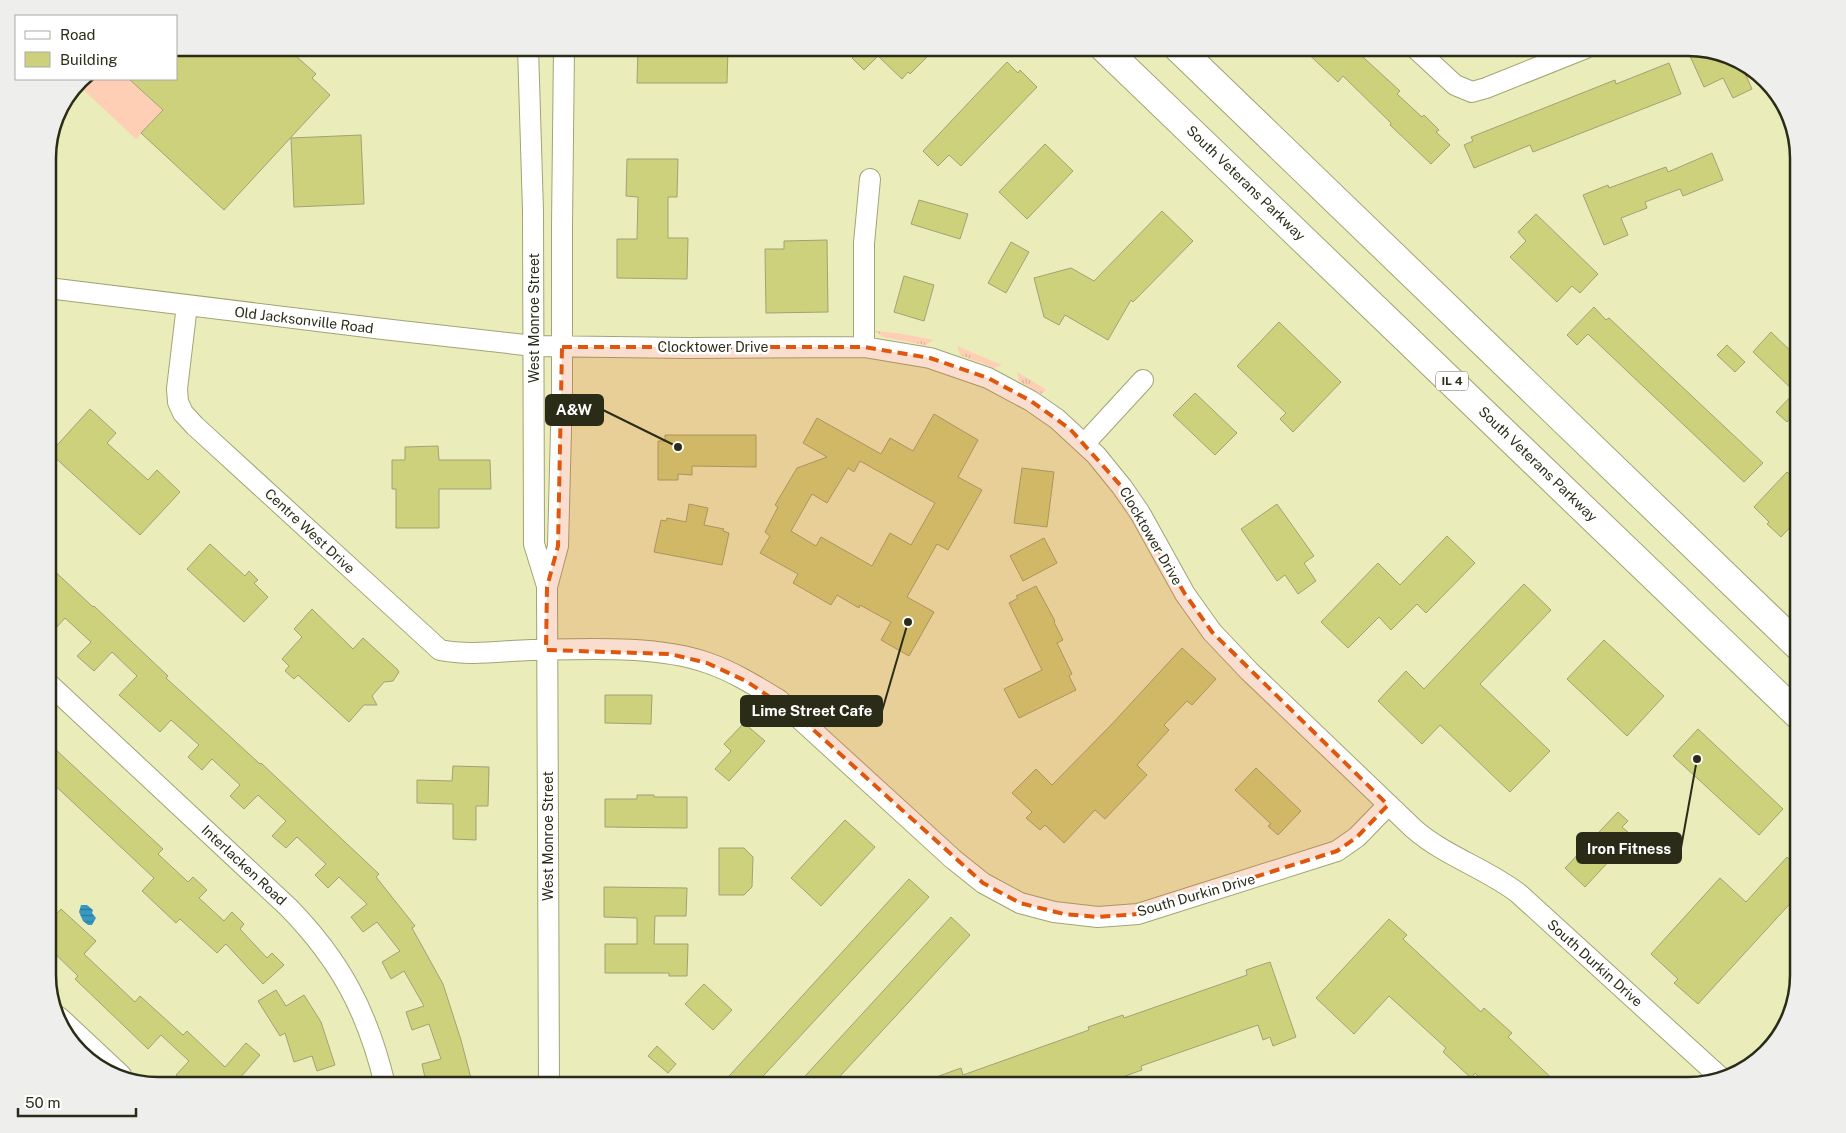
<svg xmlns="http://www.w3.org/2000/svg" width="1846" height="1133" viewBox="0 0 1846 1133" font-family="'Public Sans',sans-serif">
  <style>
    .grass { fill: url(#grass-tufts) }
    .park { fill: #ffcfb5 }
    .water { fill: url(#water-rules) }
    .building { fill: #ced17c; stroke: #a0a273; fill-rule: evenodd }
    .lines { fill: none; stroke-linecap: round; stroke-linejoin: round }
    .minor-casing { stroke: #a2a474; stroke-width: 22 }
    .highway-casing { stroke: #a2a474; stroke-width: 30 }
    .minor { stroke: #fff; stroke-width: 20 }
    .highway { stroke: #fff; stroke-width: 28 }
    .marked { fill: #df570d; fill-opacity: 0.2; stroke: #df570d; stroke-width: 4; stroke-dasharray: 10 6; stroke-linejoin: round }
    .labels { text-anchor: middle; stroke-width: 5; stroke-linejoin: round; paint-order: stroke }
    .shield { fill: #fff; stroke: #6b6b5d; stroke-width: 1 }
    .shield-label { font-size: 12px; font-weight: bold; fill: #2b2c18 }
    .street-label { font-size: 14px; fill: #2b2c18; stroke: #fff }
    .rim { fill: none; stroke: #2b2c18; stroke-width: 2.5 }
    .leader { fill: none; stroke: #2b2c18; stroke-width: 2 }
    .callout-dot { fill: #2b2c18; stroke: #fff; stroke-width: 2 }
    .callout { fill: #2b2c18; stroke: #2b2c18; stroke-width: 2 }
    .callout-label { font-size: 15px; text-anchor: middle; font-weight: bold; fill: #fff }
  </style>
  <defs>
    <pattern id="grass-tufts" width="24" height="20" patternUnits="userSpaceOnUse" patternTransform="scale(1.25)"><rect width="24" height="20" fill="#ffcfb5"/><path d="M3 7l-1-3M5 7V3M7 7l1-3M15 17l-1-3M17 17v-4M19 17l1-3" fill="none" stroke="#dbb29b"/></pattern>
    <pattern id="water-rules" width="6" height="5" patternUnits="userSpaceOnUse" patternTransform="scale(1.25)"><rect width="6" height="5" fill="#3798c1"/><path d="M0 2.5h6" fill="none" stroke="#2f7c9c"/></pattern>
  </defs>
  <rect width="100%" height="100%" fill="#eaedba"/>
  <path class="grass" d="M875,331L897,333L934,340L925,345L883,337Z
    M957,346L1002,365L994,368L960,355Z
    M1017,372L1047,390L1041,394L1019,381Z"/>
  <path class="park" d="M82,79H129L163,110L136,139L77,84Z"/>
  <path class="water" d="M81,905H87L93,910L92,913L96,918L92,925H88L83,921L79,912Z"/>
  <path class="building" d="M176,48H287L316,74L312,78L330,95L224,210L141,133L163,110L129,79H176Z
    M638,48H728L727,83H637Z
    M862,48H936L910,74L908,72L902,79L878,56L864,70L852,58Z
    M1302,48H1353L1400,91L1397,94L1422,117L1424,115L1439,130L1436,132L1450,145L1431,164L1390,125L1391,123L1343,76L1338,82Z
    M1701,51L1740,62L1752,89L1733,98L1723,78L1704,87L1690,56Z
    M1007,62L1018,73L1020,70L1037,87L961,166L949,155L938,166L923,151Z
    M1669,63L1681,94L1533,152L1530,145L1474,168L1464,145L1473,141L1471,137L1615,80L1616,84Z
    M361,135L364,204L294,207L291,138Z
    M1045,144L1073,171L1027,219L999,192Z
    M1712,153L1723,180L1683,196L1680,189L1645,202L1647,208L1621,218L1628,235L1604,245L1583,195L1608,185L1609,188L1666,167L1668,172Z
    M627,159H678L677,197H668V238H688L687,279L617,278V239H637L638,197L626,196Z
    M919,200L968,214L960,239L911,224Z
    M1162,211L1193,241L1133,302L1131,300L1108,340L1065,315L1059,325L1044,317L1034,278L1071,268L1094,281Z
    M1536,214L1598,274L1580,293L1572,286L1557,302L1510,257L1526,241L1518,232Z
    M827,240L828,312L766,313L765,249H784V241Z
    M1011,242L1029,252L1006,293L988,283Z
    M904,276L934,285L924,321L894,312Z
    M1594,307L1606,320L1609,318L1763,463L1744,482L1588,334L1577,345L1567,335Z
    M1279,322L1341,382L1293,432L1280,419L1286,413L1237,366Z
    M1771,332L1798,358V410L1787,422L1776,412L1795,392L1753,352Z
    M1727,345L1745,362L1735,372L1717,355Z
    M1195,393L1237,433L1215,455L1173,415Z
    M90,409L116,433L107,443L148,480L157,470L180,492L140,535L50,453Z
    M934,414L978,440L958,477L982,490L948,550L937,544L907,597L934,612L909,656L881,640L891,622L860,605L859,608L837,595L831,605L793,583L798,574L760,553L770,536L765,532L778,507L775,505L797,468L827,457L803,443L817,418L881,454L890,438L913,451ZM860,461L935,503L911,545L890,533L872,566L821,537L816,546L791,531L812,494L827,503L848,468L854,472Z
    M665,435H756V467L692,466V475L678,474V480H658V441H665Z
    M438,446L439,460H490L491,489H439V528H396V489H392V460H405V447Z
    M1022,468L1054,472L1047,527L1014,523Z
    M1787,472L1798,482V519L1781,537L1767,524L1769,522L1754,507Z
    M689,504L708,508L704,525L724,529L723,531L729,533L722,565L654,552L661,520L666,521L667,518L686,522Z
    M1277,504L1314,556L1304,563L1316,581L1298,594L1285,575L1277,581L1241,529Z
    M1447,536L1475,563L1426,613L1417,604L1391,630L1379,617L1348,648L1321,622L1378,563L1400,585Z
    M1044,538L1057,563L1023,581L1010,556Z
    M210,544L245,576L249,571L258,580L254,583L268,597L244,622L187,569Z
    M48,565L93,607L94,606L168,676L166,678L260,764L261,763L379,874L376,877L415,926L412,928L443,984L461,1040L473,1086H448L446,1077L426,1082L422,1064L441,1059L429,1024L412,1030L406,1012L424,1006L404,971L391,979L382,962L400,951L377,922L363,932L351,917L367,904L339,877L328,888L315,875L326,864L297,837L286,848L272,836L286,821L258,795L244,809L230,796L240,785L212,759L202,770L188,757L199,745L171,720L160,732L119,695L137,676L112,652L94,671L77,656L91,642L65,618L48,637Z
    M1524,584L1551,610L1480,684L1550,751L1510,792L1440,725L1422,744L1378,701L1406,671L1424,689Z
    M1036,586L1055,621L1054,622L1063,640L1057,643L1072,674L1069,676L1076,690L1019,718L1004,689L1042,670L1009,603L1018,598L1016,596Z
    M312,609L353,649L363,638L397,669L399,672L393,681L384,682L372,696L377,705H364L349,722L298,675L294,679L285,671L289,666L282,659L302,637L294,629Z
    M1604,640L1664,696L1627,736L1567,679Z
    M1182,648L1216,679L1192,705L1187,701L1164,725L1169,730L1137,765L1147,775L1105,819L1095,810L1064,843L1045,825L1040,830L1026,818L1032,812L1012,793L1036,769L1052,785L1111,725Z
    M605,695H652L651,724L605,723Z
    M744,723L765,741L729,781L715,769L731,751L724,744Z
    M1698,729L1783,809L1759,835L1673,756Z
    M55,749L163,849L158,854L188,882L193,877L207,890L199,898L224,921L232,912L244,924L240,929L267,958L272,953L284,965L263,984L226,944L217,953L180,919L176,923L142,891L154,878L48,779V757Z
    M453,766L489,767L488,806H476V840L453,839V804L417,803V780L452,781Z
    M1256,768L1301,811L1278,835L1268,826L1271,824L1235,790Z
    M637,795H654V797H687V828L605,827V799H637Z
    M1618,812L1628,821L1622,827L1629,833L1607,856L1611,859L1585,887L1565,868Z
    M845,820L875,847L821,906L791,878Z
    M719,848H744L753,857L752,887L744,895H719Z
    M1787,857L1798,868V895L1698,1004L1674,983L1678,979L1651,954L1720,878L1746,902Z
    M909,879L929,897L754,1086H720Z
    M604,887L687,888L686,916H655L654,944H688L687,976H669V973H605V944H637V918L604,917Z
    M61,909L96,941L84,954L135,1002L140,996L183,1035L187,1031L225,1067L246,1043L260,1055L233,1086H187L176,1075L189,1061L161,1035L148,1049L75,979L78,976L48,947V923Z
    M951,917L970,935L906,1005L831,1086H796Z
    M1389,919L1407,935L1403,939L1481,1012L1484,1008L1512,1033L1508,1037L1560,1086H1488L1475,1073L1471,1078L1443,1052L1446,1048L1389,996L1354,1034L1316,998Z
    M1270,962L1296,1037L1273,1046L1270,1037L1263,1040L1258,1025L1141,1066L1142,1070L1106,1083L1105,1079L1087,1086H938V1084L941,1082L939,1076L961,1068L963,1075L1089,1030L1088,1027L1123,1015L1124,1018L1247,975L1246,970Z
    M704,984L732,1010L713,1030L685,1004Z
    M276,990L286,1006L304,995L321,1022L335,1065L317,1071L312,1056L294,1062L285,1033L280,1036L258,1001Z
    M657,1046L676,1064L668,1073L648,1056Z"/>
  <g class="lines">
    <g class="minor-casing">
      <path id="minor" d="M528,48L533,211L534,544L547,586
        M1415,48L1455,85L1472,92L1486,88L1586,48
        M48,288L383,329L534,346L688,348L864,347L930,358L988,378L1031,401L1057,419L1096,455L1122,487L1140,513L1185,594L1212,632L1249,671L1414,829C1445,856 1485,868 1518,893L1720,1077
        M187,305L177,389L178,402L183,413L195,426L440,650C469,656 501,651 531,650C585,649 657,645 708,663C734,672 756,686 779,700L953,859L983,883L1020,903L1054,912L1098,917L1138,914L1337,851L1357,837L1388,805
        M864,347V243L870,179
        M1085,443L1143,380
        M48,683L288,907C341,961 368,1013 385,1085
        M59,1017L121,1075
        M549,1085L547,587L558,546L562,391V225L564,48"/>
    </g>
    <g class="highway-casing">
      <path id="highway" d="M1104,48L1798,715
        M1178,48L1798,646"/>
    </g>
    <use href="#minor" class="minor"/>
    <use href="#highway" class="highway"/>
  </g>
  <path class="marked" d="M562,347H864L930,358L988,378L1031,401L1070,429L1122,487L1185,594L1212,632L1388,805L1357,837L1337,851L1138,914L1098,917L1064,914L1020,903L983,883L798,716L746,681L707,663L670,654L546,650L547,587L558,546Z"/>
  <g class="labels">
    <rect class="shield" x="1436" y="371.5" width="32" height="19" rx="4"/>
    <g class="shield-label">
      <text x="1452" y="385">IL 4</text>
    </g>
    <g class="street-label">
      <text transform="translate(1246 183) rotate(44)" y="5">South Veterans Parkway</text>
      <text transform="translate(534 318) rotate(-90)" y="5">West Monroe Street</text>
      <text transform="translate(304 320) rotate(7)" y="5">Old Jacksonville Road</text>
      <text x="713" y="352">Clocktower Drive</text>
      <text transform="translate(1538 464) rotate(44)" y="5">South Veterans Parkway</text>
      <text transform="translate(310 531) rotate(43)" y="5">Centre West Drive</text>
      <text transform="translate(1151 536) rotate(60)" y="5">Clocktower Drive</text>
      <text transform="translate(548 836) rotate(-90)" y="5">West Monroe Street</text>
      <text transform="translate(244 865) rotate(43)" y="5">Interlacken Road</text>
      <text transform="translate(1196 895) rotate(-16)" y="5">South Durkin Drive</text>
      <text transform="translate(1595 963) rotate(42)" y="5">South Durkin Drive</text>
    </g>
  </g>
  <path d="M0 0H1846V1133H0ZM158 56H1688A102 102 0 0 1 1790 158V975A102 102 0 0 1 1688 1077H158A102 102 0 0 1 56 975V158A102 102 0 0 1 158 56Z" fill="#eeeeed" fill-rule="evenodd"/>
  <path class="rim" d="M158 56H1688A102 102 0 0 1 1790 158V975A102 102 0 0 1 1688 1077H158A102 102 0 0 1 56 975V158A102 102 0 0 1 158 56Z"/>
  <path class="leader" d="M678 447L603 410M908 622L882 711M1697 759L1681 848"/>
  <g class="callout-dot">
    <circle cx="678" cy="447" r="5"/>
    <circle cx="908" cy="622" r="5"/>
    <circle cx="1697" cy="759" r="5"/>
  </g>
  <g class="callout">
    <rect x="546" y="395" width="57" height="30" rx="5"/>
    <rect x="741" y="696" width="141" height="30" rx="5"/>
    <rect x="1577" y="833" width="104" height="30" rx="5"/>
  </g>
  <g class="callout-label">
    <text x="574" y="415">A&amp;W</text>
    <text x="812" y="716">Lime Street Cafe</text>
    <text x="1629" y="854">Iron Fitness</text>
  </g>
  <rect x="15" y="15" width="162" height="65" fill="#ffffff" stroke="#aaaba3"/>
  <rect x="25" y="31" width="25" height="8" fill="#ffffff" stroke="#aaaba3"/>
  <text x="60" y="40" font-size="15" fill="#2b2c18">Road</text>
  <rect x="25" y="52" width="25" height="15" fill="#ced17c" stroke="#aaaba3"/>
  <text x="60" y="65" font-size="15" fill="#2b2c18">Building</text>
  <path d="M18 1108v8h118v-8" fill="none" stroke="#2b2c18" stroke-width="2.5"/>
  <text x="25" y="1108" font-size="15" fill="#2b2c18" stroke="#ffffff" stroke-width="4" paint-order="stroke">50 m</text>
</svg>
